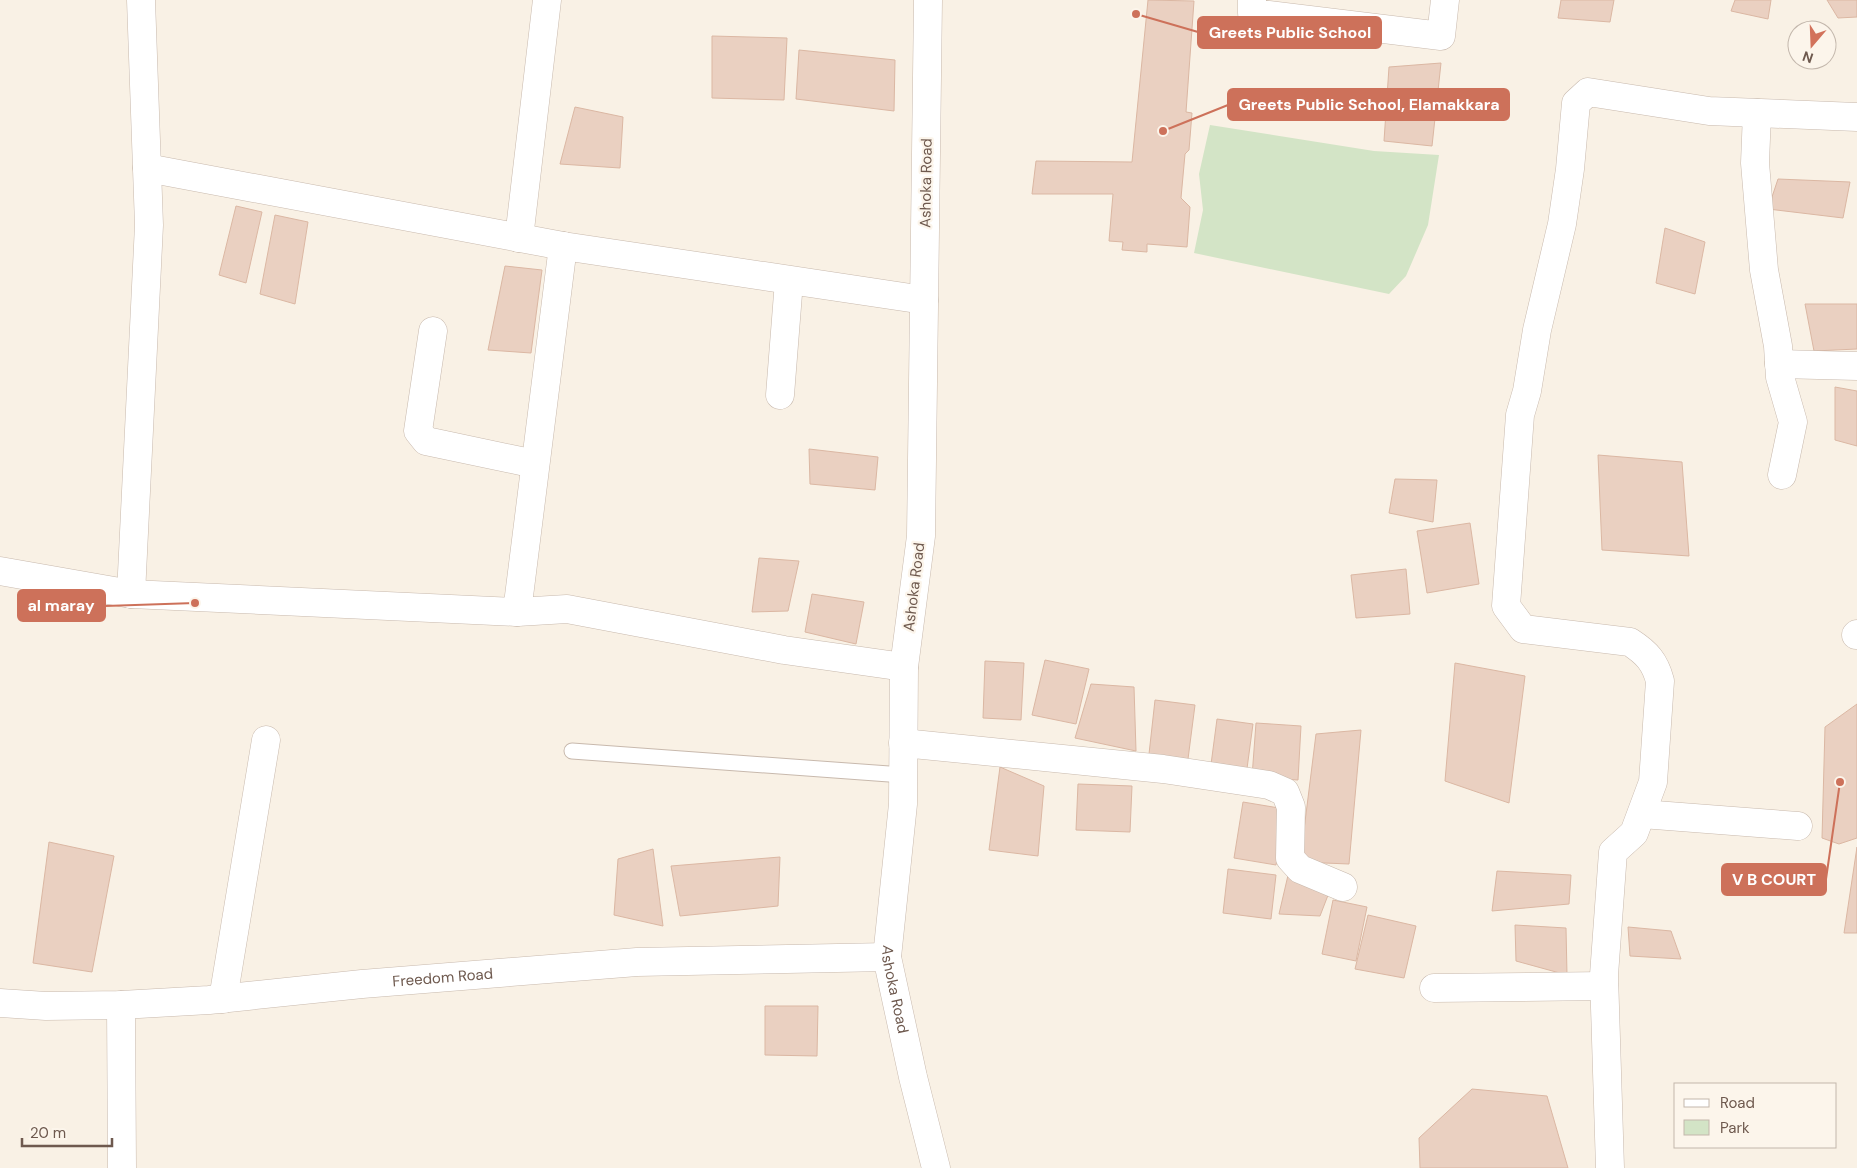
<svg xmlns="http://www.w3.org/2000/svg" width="1857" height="1168" viewBox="0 0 1857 1168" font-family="'DM Sans',sans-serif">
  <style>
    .green { fill: #d3e4c6 }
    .building { fill: #ead0c1; stroke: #dbb7a3 }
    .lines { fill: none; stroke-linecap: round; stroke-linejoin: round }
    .service-casing { stroke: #c8b9ad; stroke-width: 17 }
    .minor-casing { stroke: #c8b9ad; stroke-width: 29 }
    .service { stroke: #fff; stroke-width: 15 }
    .minor { stroke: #fff; stroke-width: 28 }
    .labels { text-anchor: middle; stroke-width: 4.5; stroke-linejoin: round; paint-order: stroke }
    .street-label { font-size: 15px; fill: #6e594e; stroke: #fcf5eb }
    .leader { fill: none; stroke: #cd715a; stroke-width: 2 }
    .callout-dot { fill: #cd715a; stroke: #fcf5eb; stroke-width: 2 }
    .callout { fill: #cd715a; stroke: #cd715a; stroke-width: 2 }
    .callout-label { font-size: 16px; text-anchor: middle; font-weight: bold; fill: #fff }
  </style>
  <rect width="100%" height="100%" fill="#f9f1e5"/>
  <path class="green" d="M1210,125L1374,151L1439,155L1428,225L1406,276L1389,294L1194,253L1203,210L1199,174Z"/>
  <path class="building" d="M1148,0L1194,1L1186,112L1192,113L1189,150L1185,154L1181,198L1190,207L1187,247L1147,244V252L1122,250L1123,242L1109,241L1113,194H1032L1036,161L1132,162Z
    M1561,0H1614L1610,22L1558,18Z
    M1735,0H1771L1768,19L1731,11Z
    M1827,0H1857V17L1838,18Z
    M712,36L787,38L784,100L712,98Z
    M799,50L895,60L894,111L796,99Z
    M1441,63L1432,146L1384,141L1389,67Z
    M575,107L623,117L620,168L560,164Z
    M1778,179L1850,182L1843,218L1768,209Z
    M236,206L262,212L246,283L219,275Z
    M275,215L308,222L295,304L260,294Z
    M1665,228L1705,242L1695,294L1656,283Z
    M505,266L542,270L531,353L488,350Z
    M1805,304H1857V349L1814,351Z
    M1835,387L1857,391V446L1835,440Z
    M809,449L878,457L875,490L810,484Z
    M1598,455L1682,462L1689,556L1602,550Z
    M1395,479L1437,480L1433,522L1389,513Z
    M1470,523L1479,584L1427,593L1417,531Z
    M759,558L799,561L788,611L752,612Z
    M1406,569L1410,614L1356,618L1351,575Z
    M812,594L864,602L856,644L805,632Z
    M1045,660L1089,669L1076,724L1032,715Z
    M985,661L1024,663L1021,720L983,718Z
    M1455,663L1525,676L1509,803L1445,781Z
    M1091,684L1134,687L1136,751L1075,738Z
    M1155,700L1195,705L1188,759L1149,754Z
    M1857,704V838L1839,844L1822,838L1825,727Z
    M1217,719L1253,724L1246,776L1210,772Z
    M1256,723L1301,726L1298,780L1252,777Z
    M1361,730L1349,864L1300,862L1316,734Z
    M1000,767L1044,786L1038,856L989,850Z
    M1078,784L1132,786L1130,832L1076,830Z
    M1243,802L1285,809L1276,865L1234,858Z
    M49,842L114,856L92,972L33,963Z
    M1857,847V933H1844Z
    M653,849L663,926L614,915L618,859Z
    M780,857L778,906L680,916L671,866Z
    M1228,869L1276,875L1271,919L1223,913Z
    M1289,871L1330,890L1320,916L1279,914Z
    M1497,871L1571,875L1569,904L1492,911Z
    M1333,900L1367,907L1356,961L1322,954Z
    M1368,915L1416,926L1404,978L1355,969Z
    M1515,925L1566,928L1567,975L1516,961Z
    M1628,927L1671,931L1681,959L1630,956Z
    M765,1006H818L817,1056L765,1055Z
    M1472,1089L1547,1096L1568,1168H1420L1419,1138Z"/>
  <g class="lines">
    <g class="service-casing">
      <path id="service" d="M572,751L903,775"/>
    </g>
    <g class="minor-casing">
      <g id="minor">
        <path id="s1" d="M928,0L921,536L904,667L903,804L887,957L913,1077L936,1168"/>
        <path d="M1252,0V13L1441,36L1445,0"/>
        <path d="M1757,113L1755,163L1764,270L1778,346L1780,377L1793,422L1782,475"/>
        <path d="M147,168L563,246L924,300"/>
        <path d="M519,238L547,0"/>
        <path d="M433,331L418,431L426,441L535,464"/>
        <path d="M1779,364L1857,366"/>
        <path d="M780,395L789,281"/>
        <path d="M0,571L131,594L517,612L563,246"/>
        <path d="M131,594L149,225L141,0"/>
        <path d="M517,612L567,609L784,650L904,667"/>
        <path d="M1856,635L1857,634"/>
        <path d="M903,743L1163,769L1269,785L1285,792L1291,807L1290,858L1300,869L1343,887"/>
        <path d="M1642,814L1798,826"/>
        <path d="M1434,988L1604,986"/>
        <path d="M223,999L266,740"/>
        <path id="s2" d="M0,1003L46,1006L121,1005L209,1000L362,984L637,962L887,957"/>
        <path d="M121,1005L122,1168"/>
        <path d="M1610,1168L1604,975L1613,852L1634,833L1653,782L1660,681C1655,662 1647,653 1630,642L1523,629L1506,606L1520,415L1527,391L1537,330L1562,224L1570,169L1576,103L1588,92L1709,111L1857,117"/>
      </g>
    </g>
    <use href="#service" class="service"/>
    <use href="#minor" class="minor"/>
  </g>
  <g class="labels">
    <g class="street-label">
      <text transform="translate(926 183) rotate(-89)" y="5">Ashoka Road</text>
      <text transform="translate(914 587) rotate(-83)" y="5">Ashoka Road</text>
      <text dy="5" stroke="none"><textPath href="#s2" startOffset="444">Freedom Road</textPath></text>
      <text dy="5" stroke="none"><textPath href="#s1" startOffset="992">Ashoka Road</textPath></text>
    </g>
  </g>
  <path class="leader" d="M1136 14L1198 32M1163 131L1228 105M195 603L105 606M1840 782L1826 879"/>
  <g class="callout-dot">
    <circle cx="1136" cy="14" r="5"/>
    <circle cx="1163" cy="131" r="5"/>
    <circle cx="195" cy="603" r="5"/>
    <circle cx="1840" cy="782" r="5"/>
  </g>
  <g class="callout">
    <rect x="1198" y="17" width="183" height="31" rx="5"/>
    <rect x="1228" y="89" width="281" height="31" rx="5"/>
    <rect x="18" y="590" width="87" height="31" rx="5"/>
    <rect x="1722" y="864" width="104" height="31" rx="5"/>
  </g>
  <g class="callout-label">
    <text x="1290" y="38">Greets Public School</text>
    <text x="1369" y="110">Greets Public School, Elamakkara</text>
    <text x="61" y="611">al maray</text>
    <text x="1774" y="885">V B COURT</text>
  </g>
  <rect x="1674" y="1083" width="162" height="65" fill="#fcf5eb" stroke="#c3b7ac"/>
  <rect x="1684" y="1099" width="25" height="8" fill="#ffffff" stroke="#c3b7ac"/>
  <text x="1720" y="1108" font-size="15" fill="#6e594e">Road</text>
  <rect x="1684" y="1120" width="25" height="15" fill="#d3e4c6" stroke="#c3b7ac"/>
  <text x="1720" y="1133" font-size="15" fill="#6e594e">Park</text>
  <g transform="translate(1812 45) rotate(199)"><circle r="24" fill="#fcf5eb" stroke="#c3b7ac"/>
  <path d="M0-4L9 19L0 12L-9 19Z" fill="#d2725b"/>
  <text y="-8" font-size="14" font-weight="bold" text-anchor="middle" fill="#6e594e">N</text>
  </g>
  <path d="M22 1138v8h90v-8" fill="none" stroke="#6e594e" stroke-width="2.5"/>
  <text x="30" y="1138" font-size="15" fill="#6e594e" stroke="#fcf5eb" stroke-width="4" paint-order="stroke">20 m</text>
</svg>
